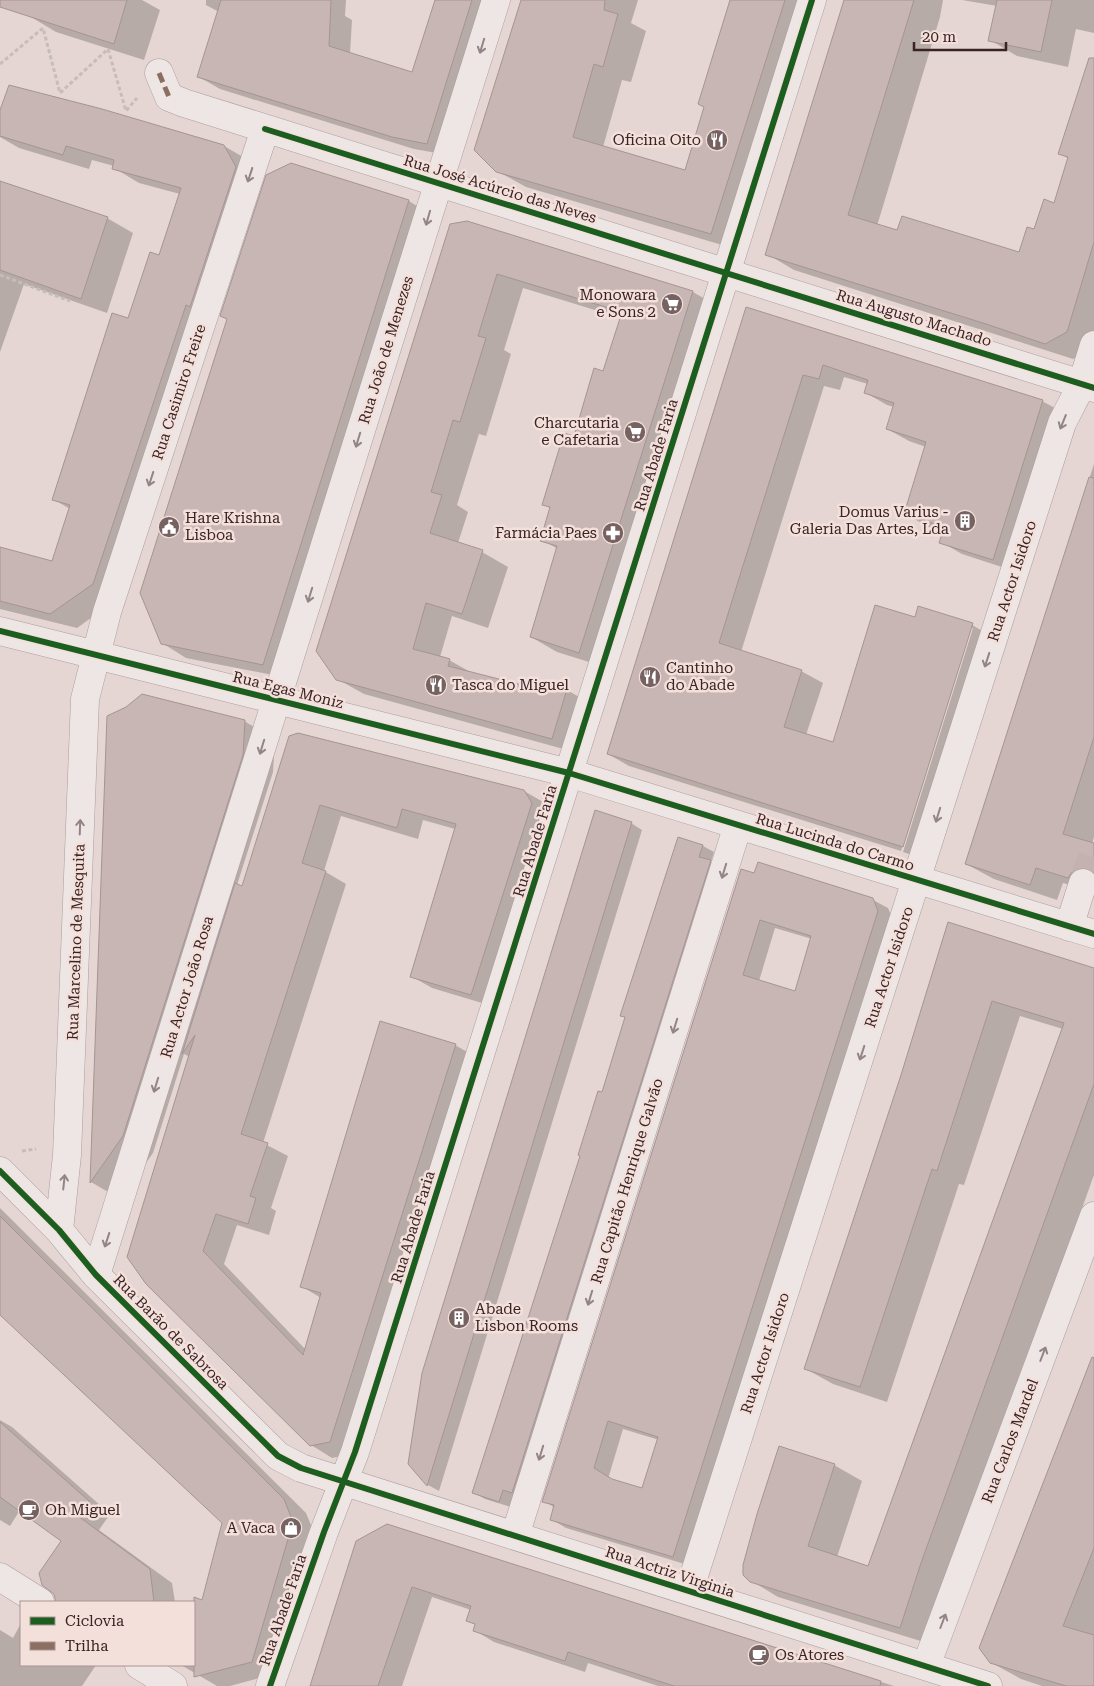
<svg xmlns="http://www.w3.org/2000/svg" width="1094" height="1686" viewBox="0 0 1094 1686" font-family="'Roboto Serif',serif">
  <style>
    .shadow { fill: #0003; fill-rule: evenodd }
    .building { fill: #c8b6b5; stroke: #a69393; fill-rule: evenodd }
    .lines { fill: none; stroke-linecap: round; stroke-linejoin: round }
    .minor-tunnel { stroke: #c3b2b0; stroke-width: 28; stroke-dasharray: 28 14; stroke-linecap: butt }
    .minor-casing { stroke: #ab9d9b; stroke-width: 29 }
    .path { stroke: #c6bcbb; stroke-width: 3; stroke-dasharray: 4 2.5; stroke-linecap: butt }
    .minor { stroke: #eee6e4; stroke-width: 28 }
    .quiet { stroke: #8d6e63; stroke-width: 5; stroke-dasharray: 10 5; stroke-linecap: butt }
    .cycleway-casing { stroke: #f4e0db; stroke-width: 9 }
    .cycleway { stroke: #1b5e20; stroke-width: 6 }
    .oneway { stroke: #948484 }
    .labels { text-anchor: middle; stroke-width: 5; stroke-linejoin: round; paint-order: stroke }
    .poi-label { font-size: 15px; fill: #3a2324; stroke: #f4e0db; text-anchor: end }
    .street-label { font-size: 15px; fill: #3a2324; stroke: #f4e0db }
  </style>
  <rect width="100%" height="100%" fill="#e5d6d3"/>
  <path class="shadow" d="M30,0H142L160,10L144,60L56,32L26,14Z
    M206,0H346L345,16L352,20L350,54L413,74L436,0H497L448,155L414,149L220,89L199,77L219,12L206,5Z
    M522,0H638L631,23L646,31L631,82L622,80L603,147L686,172L705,107L731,0H818L739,250L526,187L497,171Z
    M845,0H943L940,17L877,226L898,232L1020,254L1035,230L1054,204L1069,159L1059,153L1094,81V348L1073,359L794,270L767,254Z
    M962,0H1094V33L1076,29L1068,67L1017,56L990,40L997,6Z
    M0,114L224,146L250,161L119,598L77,628L0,609V548L53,562L70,509L53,499L129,319L160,257L180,194L139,183L114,168V166L92,160L89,169L19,148L0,137Z
    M0,182L107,218L133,233L107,313L24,284L0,352Z
    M409,201L433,216L288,678L186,658L162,643Z
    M451,225L693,292L719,307L605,667L557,652L531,637L558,549L542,540L551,509L544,504L604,373L621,318L523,288L504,350L511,354L486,436L479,434L457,505L468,512L458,543L482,552L508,567L488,628L452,616L440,657L449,660L472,673L531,689L534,681L567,690L593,705L578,753L364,694L337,679Z
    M747,308L1042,401L1064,413L1014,571L962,554L941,542L944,532L927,526L905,514L926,447L909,441L887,429L894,407L887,405L866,393L868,384L844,377L840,390L824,386L741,652L801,671L823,683L806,735L833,744L915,619L972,625L993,637L924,859L903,852L973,628H970L901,851L629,766L608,754Z
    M1094,464V837L1092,844L1094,845V892L1063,883L1057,900L994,879L966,864Z
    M108,717L244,721L275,739L273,772L237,885L243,887L290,737L524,791L545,803L492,1006L432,988L411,976L455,829L423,820L418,839L341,816L324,871L346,884L263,1143L288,1156L271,1208L276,1211L269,1235L237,1225L224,1264L306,1350L321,1298L301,1286L455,1045L476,1057L351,1454L332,1458L311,1445L147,1283L190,1057L184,1054L153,1153L120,1199L91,1182Z
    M631,823L642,830L439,1491L428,1485L409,1464Z
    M703,846L714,852L711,862L721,868L511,1507L485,1499L473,1492L627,1018L622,1015Z
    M741,870L873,900L888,908L893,920L688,1565L566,1528L551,1519L555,1508L544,1501ZM775,928L812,939L796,992L759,981ZM623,1429L659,1440L643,1490L608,1479Z
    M949,923L1094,969V1175L967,1528L927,1643L778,1597L750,1580L834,1465L862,1481L837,1557L869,1567L1063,1029L1020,1016L964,1185L959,1184L887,1402L833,1384L806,1369L902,1076Z
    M0,1208L306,1513L315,1535L274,1674L230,1686H217L181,1665H194V1607L197,1600L203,1602L223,1523L0,1313Z
    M1094,1356V1686H1042L1021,1679L990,1662L980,1648Z
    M0,1420L12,1427L110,1514L99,1530L172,1583L175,1602H57L55,1594L63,1541L20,1510L10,1526L0,1520Z
    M387,1525L894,1686H658L588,1663L585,1672L494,1642L474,1630L476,1625L468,1620L471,1610L432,1597L402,1686H312Z
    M21,1623V1665H96L82,1686H0V1630L13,1638Z"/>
  <path class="building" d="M0,0H127L114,44L0,7Z
    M221,0H331L329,46L412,72L435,0H472L427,144L392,137L197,77Z
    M521,0H605L604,10L618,14L603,67L594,64L573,137L685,170L704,107L698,104L730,0H785L711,234L496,172L474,150Z
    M844,0H914L848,215L897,230L902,216L1019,252L1027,227L1034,229L1044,199L1054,203L1068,157L1058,154L1089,58H1094V242L1067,332L1045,344L986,324L765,255Z
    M997,0H1052L1041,52L988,41Z
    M9,85L102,109L224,145L236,167L190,307L186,305L93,584L50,614L0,601V547L52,561L70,505L52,500L112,313L128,318L150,252L159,255L181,188L112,169L114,160L66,146L63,155L0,136V110Z
    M291,163L409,200L263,665L161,644L140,593L227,319L220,316L266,175Z
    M0,181L108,217L81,299L0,270Z
    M467,221L693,291L579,653L530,637L557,546L540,541L550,507L542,505L564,433L574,436L594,368L603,371L622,312L497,274L478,336L486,338L460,422L453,420L431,492L442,495L430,533L483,550L462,614L426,603L413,649L447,658L450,659L448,666L530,687L533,680L567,689L552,739L336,680L316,651L450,224Z
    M746,307L1043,400L993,560L939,543L944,527L904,514L926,442L886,429L894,403L864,393L868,380L823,365L819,379L803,375L741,572L719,643L802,670L784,727L833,742L875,605L915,617L918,606L973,623L903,847L607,754Z
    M1089,477L1094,478V737L1063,834L1094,843V872L1087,868H1079L1072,872L1068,878L1036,868L1030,885L965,864Z
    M142,694L245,720L243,755L123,1136L90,1183L107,716L126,707Z
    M298,733L524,790L532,803L471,995L410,977L456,824L402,809L397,828L320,805L302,863L326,871L241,1134L268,1143L250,1196L256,1198L248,1224L216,1214L203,1251L303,1355L321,1293L300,1287L380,1021L456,1044L330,1442L310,1446L146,1284L127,1257L195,1035L182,1054L235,883L242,886L289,736Z
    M595,810L632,822L427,1486L408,1464L422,1373Z
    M678,837L703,845L699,857L711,860L512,1493L503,1490L499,1502L472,1493L580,1156L578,1155L598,1091L602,1092L625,1017L620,1016Z
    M758,862L873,898L878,911L673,1557L550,1520L554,1505L542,1502L741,869L754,873ZM760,920L811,936L795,991L743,975ZM608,1421L658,1437L642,1488L612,1479L594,1468Z
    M948,922L1094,968V1084L921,1563L900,1628L750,1582L743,1575V1565L757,1514L779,1446L835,1464L808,1546L868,1566L1064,1023L992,1001L937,1171L932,1169L860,1387L804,1369L901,1075Z
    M0,1216L284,1499L293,1522L252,1662L194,1677V1597L202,1600L222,1523L0,1315Z
    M1092,1357L1094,1358V1548L1063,1626L1094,1635V1686H1066L990,1663L979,1648Z
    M0,1422L89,1501L78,1516L150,1569L154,1602H56L54,1594L42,1585L39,1573L61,1541L0,1497Z
    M387,1524L881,1681L880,1686H674L568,1652L565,1661L473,1631L475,1624L466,1621L471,1606L412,1587L378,1686H310L356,1541Z"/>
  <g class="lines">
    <path class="minor-tunnel" d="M1083,883L1094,850"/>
    <g class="minor-casing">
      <path id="minor" d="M159,73L169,97L184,103L1094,388
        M0,631L569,773L1094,934
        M1069,927L1083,883
        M0,1171L59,1230L96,1275L278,1456L301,1468L988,1686
        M59,1230L67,1155L85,699L107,612L265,129
        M96,1275L496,0
        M515,1536L738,825
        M0,1577L40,1602
        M689,1591L1062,423L1082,384L1094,345
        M139,1665L173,1686
        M926,1666L1094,1216
        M270,1686L324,1532L355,1452L812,0"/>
    </g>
    <path class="path" d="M0,64L43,28L60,93L108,49L126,111L137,98
      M0,275L70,301
      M22,1151L36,1149"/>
    <use href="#minor" class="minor"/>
    <path class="quiet" d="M159,73L169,97"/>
    <g class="cycleway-casing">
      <path id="cycleway" d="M265,129L1094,388
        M0,631L569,773L1094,934
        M0,1171L59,1230L96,1275L278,1456L301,1468L988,1686
        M270,1686L324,1532L355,1452L812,0"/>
    </g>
    <use href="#cycleway" class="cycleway"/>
  </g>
  <defs><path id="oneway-shaft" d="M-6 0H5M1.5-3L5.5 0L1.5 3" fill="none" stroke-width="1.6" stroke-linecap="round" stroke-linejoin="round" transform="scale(1.25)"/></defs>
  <g class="oneway">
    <use href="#oneway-shaft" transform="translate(482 46) rotate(107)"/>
    <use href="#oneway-shaft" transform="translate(250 175) rotate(108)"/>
    <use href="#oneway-shaft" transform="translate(428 218) rotate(106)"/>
    <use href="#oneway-shaft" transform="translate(1063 422) rotate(112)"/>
    <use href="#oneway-shaft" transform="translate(358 440) rotate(107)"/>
    <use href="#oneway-shaft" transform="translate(151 479) rotate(108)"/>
    <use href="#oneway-shaft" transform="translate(310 595) rotate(107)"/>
    <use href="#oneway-shaft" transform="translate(987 660) rotate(108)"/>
    <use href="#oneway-shaft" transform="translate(262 747) rotate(107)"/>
    <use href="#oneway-shaft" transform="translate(938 815) rotate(107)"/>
    <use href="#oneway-shaft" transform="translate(80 827) rotate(-88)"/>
    <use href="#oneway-shaft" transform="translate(724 871) rotate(107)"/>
    <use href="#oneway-shaft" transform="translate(675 1026) rotate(107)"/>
    <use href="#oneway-shaft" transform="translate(862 1053) rotate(108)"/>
    <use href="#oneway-shaft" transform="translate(156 1085) rotate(107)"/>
    <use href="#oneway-shaft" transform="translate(64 1182) rotate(-84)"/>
    <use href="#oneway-shaft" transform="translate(107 1240) rotate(108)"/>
    <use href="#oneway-shaft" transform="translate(590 1298) rotate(107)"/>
    <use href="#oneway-shaft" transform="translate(1043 1354) rotate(-69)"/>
    <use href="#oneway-shaft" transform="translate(541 1453) rotate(107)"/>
    <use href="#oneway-shaft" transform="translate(943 1621) rotate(-69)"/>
  </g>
  <defs>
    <g id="restaurant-disc" transform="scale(1.125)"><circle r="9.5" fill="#766261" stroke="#f4e0db"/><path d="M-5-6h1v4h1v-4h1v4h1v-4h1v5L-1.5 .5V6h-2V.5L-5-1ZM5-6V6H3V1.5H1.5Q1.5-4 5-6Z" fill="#fff"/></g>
    <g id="supermarket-disc" transform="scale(1.125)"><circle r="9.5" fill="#766261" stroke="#f4e0db"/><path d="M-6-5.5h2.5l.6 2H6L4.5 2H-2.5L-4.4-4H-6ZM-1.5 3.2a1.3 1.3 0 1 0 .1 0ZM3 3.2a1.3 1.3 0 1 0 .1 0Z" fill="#fff"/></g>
    <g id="building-disc" transform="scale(1.125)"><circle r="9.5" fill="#766261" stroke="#f4e0db"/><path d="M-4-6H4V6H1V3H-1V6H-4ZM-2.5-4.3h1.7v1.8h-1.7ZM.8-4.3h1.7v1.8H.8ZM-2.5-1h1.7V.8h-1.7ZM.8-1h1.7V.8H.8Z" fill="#fff"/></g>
    <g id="civic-disc" transform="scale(1.125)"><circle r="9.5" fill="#766261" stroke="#f4e0db"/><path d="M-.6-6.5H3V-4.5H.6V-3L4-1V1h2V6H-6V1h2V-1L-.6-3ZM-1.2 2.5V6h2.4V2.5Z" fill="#fff"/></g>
    <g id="pharmacy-disc" transform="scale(1.125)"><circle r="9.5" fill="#766261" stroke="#f4e0db"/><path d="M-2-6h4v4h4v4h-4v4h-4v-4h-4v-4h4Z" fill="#fff"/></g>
    <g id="cafe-disc" transform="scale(1.125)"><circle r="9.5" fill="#766261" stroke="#f4e0db"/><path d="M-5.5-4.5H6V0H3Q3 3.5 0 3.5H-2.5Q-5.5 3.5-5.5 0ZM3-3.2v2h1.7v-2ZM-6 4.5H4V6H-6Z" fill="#fff"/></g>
    <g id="shop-disc" transform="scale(1.125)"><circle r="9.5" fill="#766261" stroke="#f4e0db"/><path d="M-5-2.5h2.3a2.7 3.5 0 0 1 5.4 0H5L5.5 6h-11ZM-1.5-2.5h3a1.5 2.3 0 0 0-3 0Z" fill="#fff"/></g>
  </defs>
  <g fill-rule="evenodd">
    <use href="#restaurant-disc" x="717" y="140"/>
    <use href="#supermarket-disc" x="672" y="304"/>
    <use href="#supermarket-disc" x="635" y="432"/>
    <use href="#building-disc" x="965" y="521"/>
    <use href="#civic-disc" x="169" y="527"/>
    <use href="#pharmacy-disc" x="613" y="533"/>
    <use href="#restaurant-disc" x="650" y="677"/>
    <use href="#restaurant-disc" x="436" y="685"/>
    <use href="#building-disc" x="459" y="1318"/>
    <use href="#cafe-disc" x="29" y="1510"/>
    <use href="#shop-disc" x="291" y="1528"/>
    <use href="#cafe-disc" x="759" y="1655"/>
  </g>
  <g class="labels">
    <g class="poi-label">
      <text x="701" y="145">Oficina Oito</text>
      <text x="656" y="300">Monowara<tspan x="656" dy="17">e Sons 2</tspan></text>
      <text x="619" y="428">Charcutaria<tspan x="619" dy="17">e Cafetaria</tspan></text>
      <text x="949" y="517">Domus Varius -<tspan x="949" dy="17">Galeria Das Artes, Lda</tspan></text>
      <text x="185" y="523" text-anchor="start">Hare Krishna<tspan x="185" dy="17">Lisboa</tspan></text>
      <text x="597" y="538">Farmácia Paes</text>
      <text x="666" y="673" text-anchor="start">Cantinho<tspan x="666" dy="17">do Abade</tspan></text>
      <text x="452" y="690" text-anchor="start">Tasca do Miguel</text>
      <text x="475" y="1314" text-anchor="start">Abade<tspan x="475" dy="17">Lisbon Rooms</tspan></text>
      <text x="45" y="1515" text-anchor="start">Oh Miguel</text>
      <text x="275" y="1533">A Vaca</text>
      <text x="775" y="1660" text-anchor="start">Os Atores</text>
    </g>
    <g class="street-label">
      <text transform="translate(500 189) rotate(17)" y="5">Rua José Acúrcio das Neves</text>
      <text transform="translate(914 318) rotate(17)" y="5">Rua Augusto Machado</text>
      <text transform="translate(386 350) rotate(-73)" y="5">Rua João de Menezes</text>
      <text transform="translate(179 392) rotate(-72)" y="5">Rua Casimiro Freire</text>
      <text transform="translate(656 455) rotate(-73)" y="5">Rua Abade Faria</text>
      <text transform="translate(1012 581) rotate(-72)" y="5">Rua Actor Isidoro</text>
      <text transform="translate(288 690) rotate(14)" y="5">Rua Egas Moniz</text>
      <text transform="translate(535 841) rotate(-73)" y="5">Rua Abade Faria</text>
      <text transform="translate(835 842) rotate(17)" y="5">Rua Lucinda do Carmo</text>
      <text transform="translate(76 942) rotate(-88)" y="5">Rua Marcelino de Mesquita</text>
      <text transform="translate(889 967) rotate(-72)" y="5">Rua Actor Isidoro</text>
      <text transform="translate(187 987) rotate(-73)" y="5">Rua Actor João Rosa</text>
      <text transform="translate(627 1181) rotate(-73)" y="5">Rua Capitão Henrique Galvão</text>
      <text transform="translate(413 1227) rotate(-73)" y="5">Rua Abade Faria</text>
      <text transform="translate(171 1332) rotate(45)" y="5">Rua Barão de Sabrosa</text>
      <text transform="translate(765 1353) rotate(-72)" y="5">Rua Actor Isidoro</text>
      <text transform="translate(1010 1441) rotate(-69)" y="5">Rua Carlos Mardel</text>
      <text transform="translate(670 1572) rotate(18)" y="5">Rua Actriz Virginia</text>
      <text transform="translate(283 1610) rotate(-71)" y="5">Rua Abade Faria</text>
    </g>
  </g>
  <rect x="20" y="1601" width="175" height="65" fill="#f4e0db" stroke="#aa9492"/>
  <rect x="30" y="1617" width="25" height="8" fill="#1b5e20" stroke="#aa9492"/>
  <text x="65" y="1626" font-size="15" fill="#3a2324">Ciclovia</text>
  <rect x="30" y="1642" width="25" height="8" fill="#8d6e63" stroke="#aa9492"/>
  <text x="65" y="1651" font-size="15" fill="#3a2324">Trilha</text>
  <path d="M914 42v8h92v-8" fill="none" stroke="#3a2324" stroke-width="2.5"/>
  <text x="922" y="42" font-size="15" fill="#3a2324" stroke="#f4e0db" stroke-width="4" paint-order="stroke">20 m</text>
</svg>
